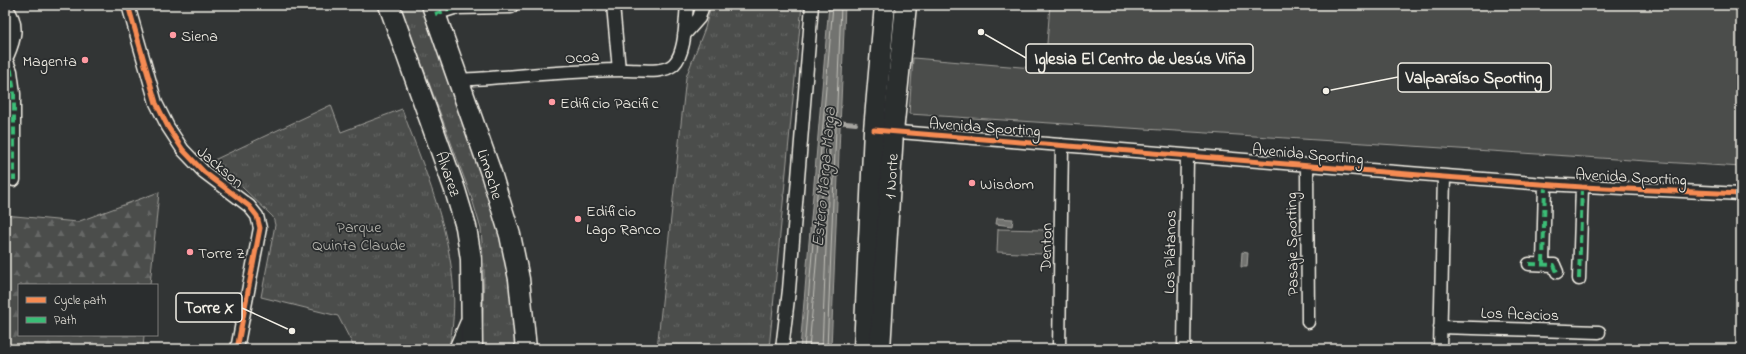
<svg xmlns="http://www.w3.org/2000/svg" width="1746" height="354" viewBox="0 0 1746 354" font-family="'Indie Flower',sans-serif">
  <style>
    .grass { fill: url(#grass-tufts); stroke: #a09f9a }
    .forest { fill: url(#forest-firs); stroke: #a09f9a }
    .garden { fill: #4b4d4c; stroke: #a09f9a }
    .water { fill: #727370; stroke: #a6a5a0 }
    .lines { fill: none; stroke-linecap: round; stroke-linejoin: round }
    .shore { stroke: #c0bfb8; stroke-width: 1 }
    .stream { stroke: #a6a5a0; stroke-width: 4 }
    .street-casing { stroke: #f4f1e8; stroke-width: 15 }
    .secondary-casing { stroke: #f4f1e8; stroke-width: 21 }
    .primary-casing { stroke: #f4f1e8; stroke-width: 23 }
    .street { stroke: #2a2d2e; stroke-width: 12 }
    .secondary { stroke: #2a2d2e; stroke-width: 18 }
    .primary { stroke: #2a2d2e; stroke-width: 20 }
    .quiet { stroke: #3abd76; stroke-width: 4; stroke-dasharray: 8 4; stroke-linecap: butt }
    .cycleway-casing { stroke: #2a2d2e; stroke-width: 8 }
    .cycleway { stroke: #f68b52; stroke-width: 5 }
    .poi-dot { fill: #ff9aa2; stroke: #2a2d2e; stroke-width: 1.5 }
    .labels { text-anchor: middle; stroke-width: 3.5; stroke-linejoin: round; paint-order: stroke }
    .poi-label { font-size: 16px; fill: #f4f1e8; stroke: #2a2d2e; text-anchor: start }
    .street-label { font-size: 16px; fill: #f4f1e8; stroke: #2a2d2e }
    .park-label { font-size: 16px; fill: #b9b8b1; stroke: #2a2d2e }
    .water-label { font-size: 17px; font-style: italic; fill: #b3b2ac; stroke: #2a2d2e }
    .leader { fill: none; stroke: #f4f1e8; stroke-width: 1.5 }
    .callout-dot { fill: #f4f1e8; stroke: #2a2d2e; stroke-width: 1.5 }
    .callout { fill: #2a2d2e; stroke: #f4f1e8; stroke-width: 1.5 }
    .callout-label { font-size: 17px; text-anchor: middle; font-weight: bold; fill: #f4f1e8 }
  </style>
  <defs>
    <pattern id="grass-tufts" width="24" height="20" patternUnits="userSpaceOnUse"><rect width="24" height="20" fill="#4b4d4c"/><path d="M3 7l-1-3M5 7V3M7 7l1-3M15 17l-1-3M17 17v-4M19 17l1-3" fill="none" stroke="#666766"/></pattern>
    <pattern id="forest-firs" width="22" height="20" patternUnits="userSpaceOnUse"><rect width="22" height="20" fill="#4b4d4c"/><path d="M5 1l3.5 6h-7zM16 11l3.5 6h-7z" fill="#666766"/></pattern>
  </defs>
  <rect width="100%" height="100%" fill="#323535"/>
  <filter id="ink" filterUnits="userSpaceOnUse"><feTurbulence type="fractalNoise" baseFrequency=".025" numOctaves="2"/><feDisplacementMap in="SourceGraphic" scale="8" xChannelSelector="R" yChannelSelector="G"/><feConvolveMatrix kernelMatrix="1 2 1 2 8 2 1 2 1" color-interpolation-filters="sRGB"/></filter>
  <g filter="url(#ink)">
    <path class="grass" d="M400,5H422L499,216L511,274L518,349H482L484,272L481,229L472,199Z
      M711,5H802L769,349H657L686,77L705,28Z
      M331,105L341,132L402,109C430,184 467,265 449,347L447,349H355L338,316L261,297L275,225L273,217L214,160Z"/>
    <path class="forest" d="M159,192L150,285H19V335H144L143,349H5V215L77,222Z"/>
    <path class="garden" d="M1050,5H1741V167L909,114L913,58L1045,69Z
      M998,229L1045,230L1044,254L997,252Z"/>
    <path class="water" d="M829,5H845L831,349H800Z
      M997,218L1013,219L1012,226L996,224Z
      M1242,252L1248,253L1247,267H1241Z"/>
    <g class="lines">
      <path class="shore" d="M804,349L833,5
        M809,349L826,147L828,145L830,147L822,349
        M827,349L841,5"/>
      <path class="stream" d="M836,122L856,124"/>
      <g class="street-casing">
        <path id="street" d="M128,5L156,103L168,127L183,150L204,172L249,206L257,216L260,228L237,349
          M613,5L619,70
          M435,14L454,8L511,7
          M684,35L699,18L703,5
          M5,57L11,71L14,94V180
          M459,80C515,77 571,70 627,70C640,70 664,74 674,64C686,52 685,21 687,5
          M887,131L1545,184L1741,194
          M1307,166L1308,322
          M1529,264L1554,265L1557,272
          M1543,264L1545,184
          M1579,279L1582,187
          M1440,327L1599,332
          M455,349L468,319
          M782,349L789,290L812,5
          M1059,349L1062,145
          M1184,349L1187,156
          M1440,349L1444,177"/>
      </g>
      <g class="secondary-casing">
        <path id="secondary" d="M5,11C16,25 11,40 5,54"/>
      </g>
      <g class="primary-casing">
        <g id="primary">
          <path id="s1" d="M389,5L455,190L466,227L471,259L472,349"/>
          <path id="s2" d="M432,5L491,173L510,235L519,279L526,349"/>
          <path d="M864,349L874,130L885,5"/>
          <path id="s3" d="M880,349L893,132L906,5"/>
        </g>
      </g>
      <use href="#street" class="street"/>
      <use href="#secondary" class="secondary"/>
      <use href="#primary" class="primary"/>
      <path class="quiet" d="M435,14L454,8L511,7
        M5,57L11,71L14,94V180
        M1529,264L1554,265L1557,272
        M1543,264L1545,184
        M1579,279L1582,187"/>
      <g class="cycleway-casing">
        <path id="cycleway" d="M128,5L156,103L168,127L183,150L204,172L249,206L257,216L260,228L237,349
          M874,130L1444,177L1582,187L1741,194"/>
      </g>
      <use href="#cycleway" class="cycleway"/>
    </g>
  </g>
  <g class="poi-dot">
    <circle cx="173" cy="35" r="4"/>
    <circle cx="85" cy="60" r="4"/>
    <circle cx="552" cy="102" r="4"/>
    <circle cx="972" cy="183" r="4"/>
    <circle cx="578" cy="219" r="4"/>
    <circle cx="190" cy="252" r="4"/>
  </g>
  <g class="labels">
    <g class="poi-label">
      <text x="181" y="41">Siena</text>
      <text x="77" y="66" text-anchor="end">Magenta</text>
      <text x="560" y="108">Edificio Pacific</text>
      <text x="980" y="189">Wisdom</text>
      <text x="586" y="216">Edificio<tspan x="586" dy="18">Lago Ranco</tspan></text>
      <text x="198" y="258">Torre Z</text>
    </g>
    <g class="street-label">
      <text transform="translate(582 56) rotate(-4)" y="6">Ocoa</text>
      <text transform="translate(985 126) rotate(4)" y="6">Avenida Sporting</text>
      <text transform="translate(1308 153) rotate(5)" y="6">Avenida Sporting</text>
      <text transform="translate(221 166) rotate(40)" y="6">Jackson</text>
      <text dy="6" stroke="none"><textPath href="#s1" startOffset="179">Álvarez</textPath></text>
      <text dy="6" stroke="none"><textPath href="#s2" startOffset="179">Limache</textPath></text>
      <text transform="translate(1631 176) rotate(3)" y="6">Avenida Sporting</text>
      <text dy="6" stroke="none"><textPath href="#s3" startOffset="173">1 Norte</textPath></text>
      <text transform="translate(1291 244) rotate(-91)" y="6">Pasaje Sporting</text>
      <text transform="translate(1045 247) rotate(-89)" y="6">Denton</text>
      <text transform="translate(1169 252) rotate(-89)" y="6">Los Plátanos</text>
      <text transform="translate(1520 313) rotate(2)" y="6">Los Acacios</text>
    </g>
    <g class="park-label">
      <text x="359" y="232">Parque<tspan x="359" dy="18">Quinta Claude</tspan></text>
    </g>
    <g class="water-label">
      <text transform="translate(823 177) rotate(-85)" y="6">Estero Marga-Marga</text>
    </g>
  </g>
  <path class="leader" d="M981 32L1026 58M1326 91L1398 77M292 331L242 308"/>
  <g class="callout-dot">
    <circle cx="981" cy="32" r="4"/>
    <circle cx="1326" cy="91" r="4"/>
    <circle cx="292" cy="331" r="4"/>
  </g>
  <g class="callout">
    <rect x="1026" y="44" width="227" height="29" rx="4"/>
    <rect x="1398" y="63" width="153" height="29" rx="4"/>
    <rect x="176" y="293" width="66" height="29" rx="4"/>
  </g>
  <g class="callout-label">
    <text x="1140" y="64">Iglesia El Centro de Jesús Viña</text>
    <text x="1474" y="83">Valparaíso Sporting</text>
    <text x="209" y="313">Torre X</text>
  </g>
  <rect width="1746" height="354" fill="none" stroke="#2a2d2e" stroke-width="20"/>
  <rect x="10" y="10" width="1726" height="334" fill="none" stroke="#f4f1e8" stroke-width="1.5" filter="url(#ink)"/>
  <rect x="18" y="284" width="140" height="52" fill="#2a2d2e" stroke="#7b7b78"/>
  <rect x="26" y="297" width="20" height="6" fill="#f68b52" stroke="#7b7b78"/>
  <text x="54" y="304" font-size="12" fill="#f4f1e8">Cycle path</text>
  <rect x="26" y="317" width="20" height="6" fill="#3abd76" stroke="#7b7b78"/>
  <text x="54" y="324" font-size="12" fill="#f4f1e8">Path</text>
</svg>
